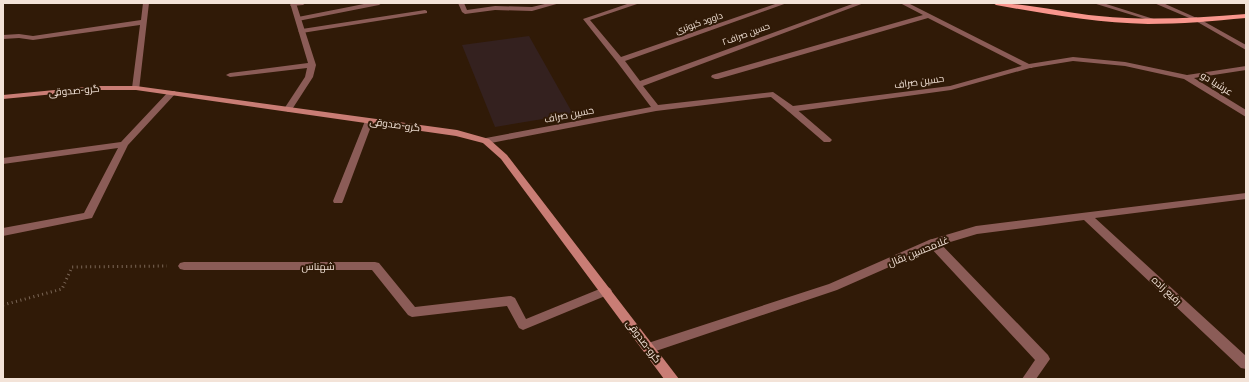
<svg xmlns="http://www.w3.org/2000/svg" width="1249" height="382" viewBox="0 0 1249 382" font-family="'Fira Sans Condensed',Cairo,sans-serif">
  <style>
    .education { fill: #34211f }
    .lines { fill: none; stroke-linecap: round; stroke-linejoin: round }
    .path { stroke: #7a6656; stroke-width: 3; stroke-dasharray: 1 3.5; stroke-linecap: butt }
    .lane { fill: #8b5c57; fill-rule: evenodd }
    .street { fill: #8b5c57; fill-rule: evenodd }
    .secondary { fill: #c97d75; fill-rule: evenodd }
    .primary { fill: #f9968d; fill-rule: evenodd }
    .labels { text-anchor: middle; stroke-width: 4; stroke-linejoin: round; paint-order: stroke }
    .far-street-label { font-size: 9px; fill: #f3e3d8; stroke: #301a07 }
    .street-label { font-size: 10px; fill: #f3e3d8; stroke: #301a07 }
  </style>
  <rect width="100%" height="100%" fill="#301a07"/>
  <path class="education" d="M529,36L573,114L495,127L462,45Z"/>
  <g class="lines">
    <path class="path" d="M3,305L62,289L72,267L167,266"/>
    <path class="lane" d="M143,3H149L139,90H133L132,88L140,25L33,40L19,38L3,39V35L19,34L33,36L141,20Z
      M293,3H306L303,5L291,6L290,5Z
      M369,3H382L379,5L298,21L295,19L298,17Z
      M458,3H464L467,10L495,6L532,7L549,3H560L532,11L495,10L465,14L462,12Z
      M900,3H908L1033,66L1032,68H1026L928,18L718,79H715L711,77L712,75L923,15Z
      M1154,3H1163L1199,19L1194,20Z
      M425,10L427,11V13L302,33L298,31L302,29Z
      M169,91H175L176,93L128,145L92,218L3,236V228L84,213L118,148L3,164V158L121,142Z
      M791,106L794,107L830,138L832,140L830,142H824L788,111L787,109Z
      M933,239L937,240L1048,355L1050,359L1036,379H1022L1035,360L929,246L928,243L929,240Z"/>
    <path class="street" d="M290,3H296L316,65L313,77L291,111L288,112L284,109L305,77L307,68L230,77L226,75L230,73L308,63Z
      M630,3H640L590,20L621,57L778,3H787L625,61L640,81L855,3H864L643,86L658,105L773,92L793,106L950,86L1029,64L1073,57L1125,62L1187,75L1246,66V70L1194,78L1246,110V117L1184,79L1125,66L1073,61L1030,68L951,90L791,112L788,111L771,97L656,111L486,144L483,143L481,141L486,138L651,107L617,62L583,19Z
      M1093,3H1103L1160,21L1155,22Z
      M1196,17L1246,45V50L1194,20L1193,19Z
      M369,118L373,121L343,201L342,203H334L333,201L365,121Z
      M1246,193V199L1095,218L1246,356V369L1241,368L1084,220L977,234L937,246L837,290L650,353L645,352L644,348L645,344L829,284L929,240L976,226Z
      M184,262H375L379,263L415,307L511,296L515,298L526,319L602,288L606,287L610,288L612,291L610,294L523,330L519,328L507,306L412,317L408,315L372,270H184L180,269L178,266L180,263Z"/>
    <path class="secondary" d="M96,86H136L457,130L489,139L507,155L679,379H664L501,159L483,143L456,136L136,90H96L3,99V95Z"/>
    <path class="primary" d="M993,3C1028,3 1064,13 1099,16C1148,21 1197,18 1246,14V18C1213,21 1181,24 1148,24C1097,23 1046,14 996,5Z"/>
  </g>
  <g class="labels">
    <g class="far-street-label">
      <text transform="translate(699 23) rotate(-19)" y="3">داوود کبوتری</text>
      <text transform="translate(746 34) rotate(-20)" y="3">حسین صراف۲</text>
    </g>
    <g class="street-label">
      <text transform="translate(919 81) rotate(-8)" y="4">حسین صراف</text>
      <text transform="translate(1217 83) rotate(32)" y="4">عرشیا دو</text>
      <text transform="translate(74 90) rotate(-5)" y="4">گرو-صدوقی</text>
      <text transform="translate(569 114) rotate(-11)" y="4">حسین صراف</text>
      <text transform="translate(395 124) rotate(8)" y="4">گرو-صدوقی</text>
      <text transform="translate(918 251) rotate(-22)" y="4">غلامحسین بقال</text>
      <text x="318" y="270">شهناس</text>
      <text transform="translate(1167 290) rotate(43)" y="4">رفیع زاده</text>
      <text transform="translate(644 341) rotate(53)" y="4">گرو-صدوقی</text>
    </g>
  </g>
  <rect width="1249" height="382" fill="none" stroke="#f3e3d8" stroke-width="8"/>
</svg>
